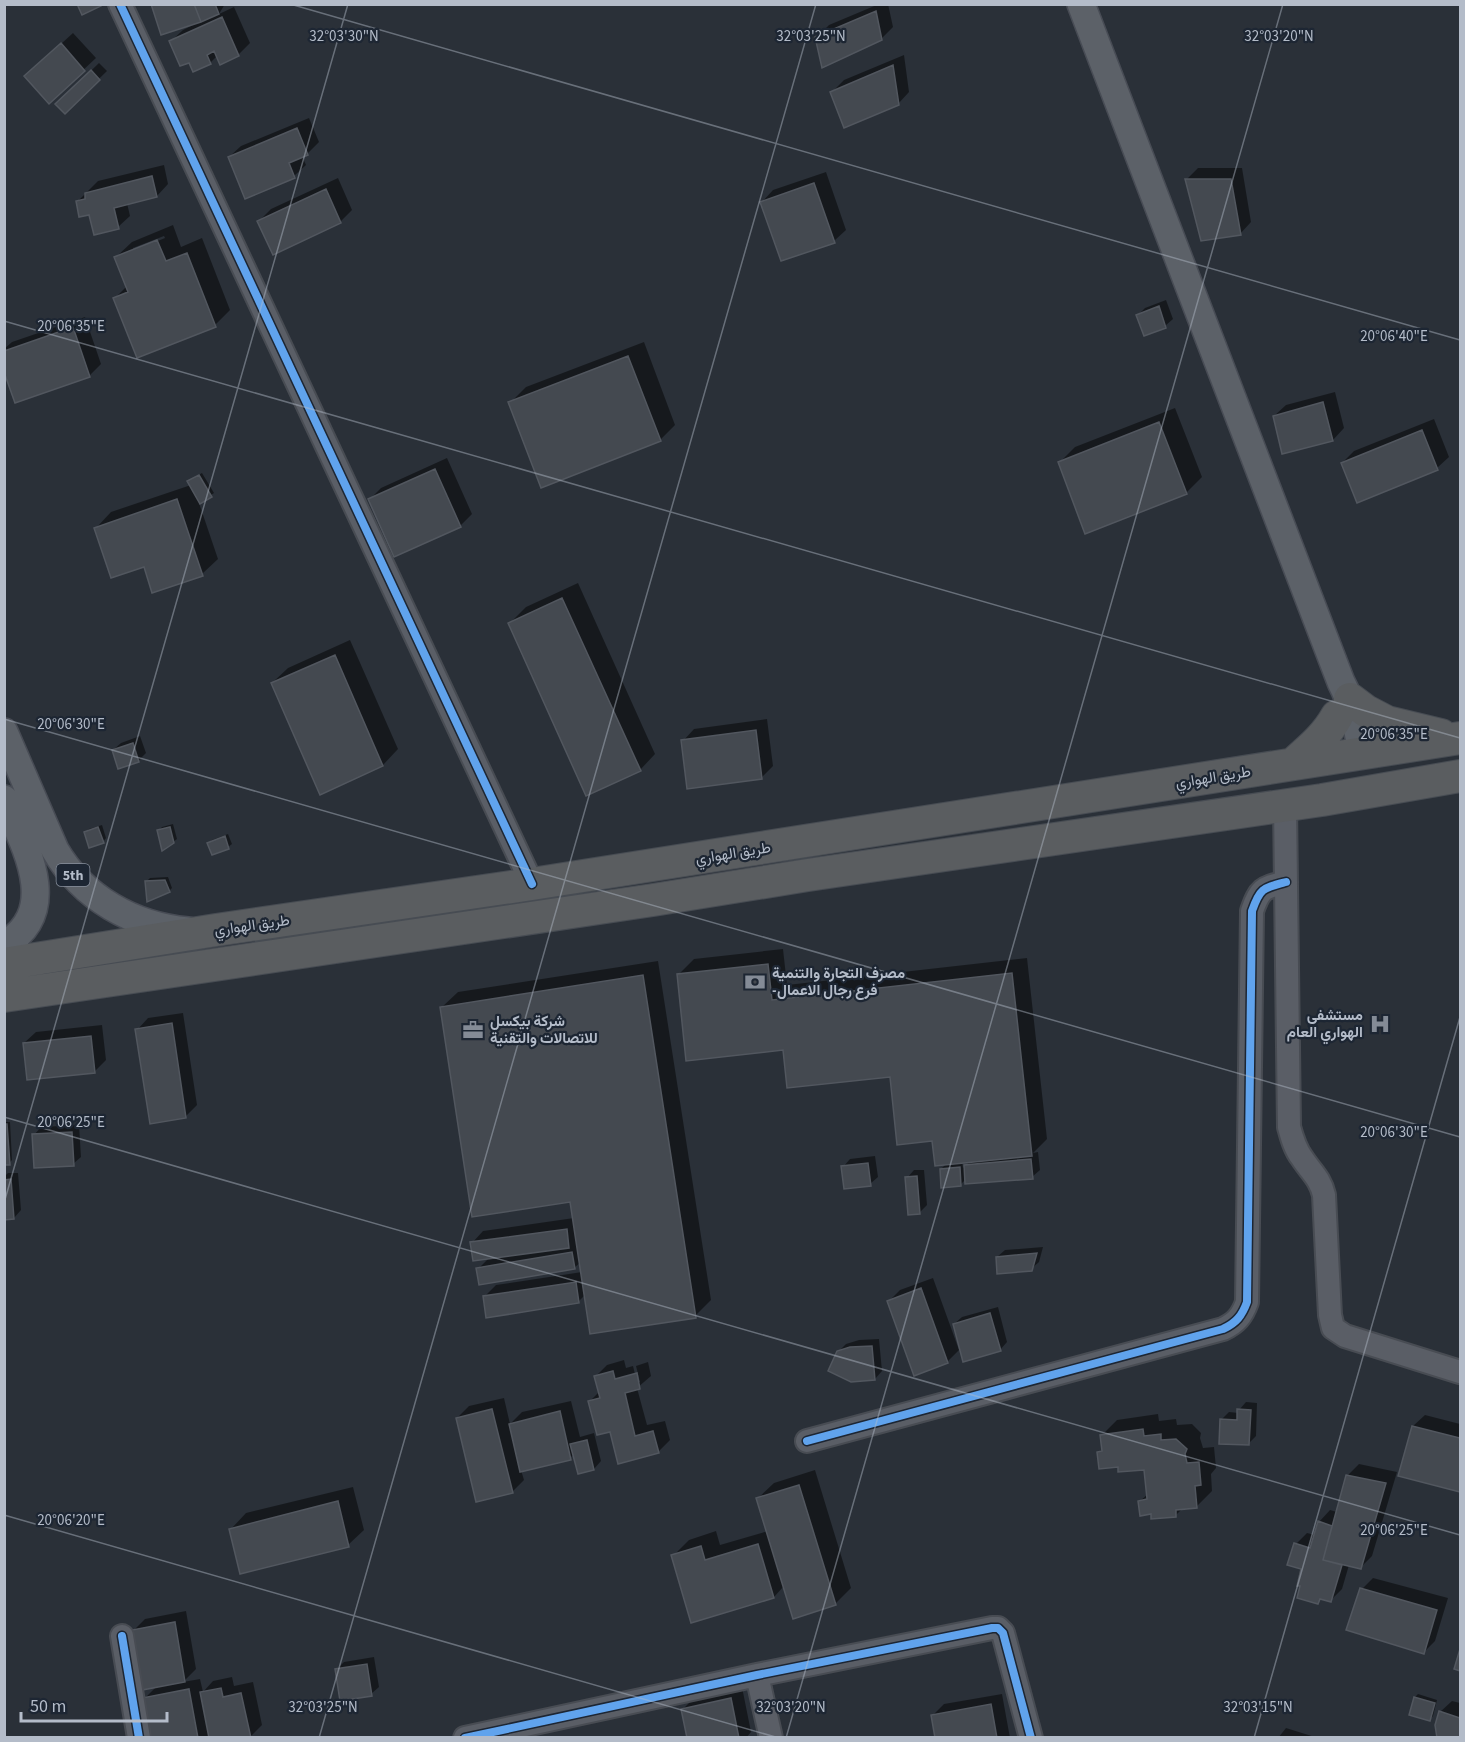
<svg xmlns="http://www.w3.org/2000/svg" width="1465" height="1742" viewBox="0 0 1465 1742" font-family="'Source Sans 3',Vazirmatn,sans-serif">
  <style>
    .shadow { fill: #0007; fill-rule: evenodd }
    .building { fill: #444950; stroke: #52575f; stroke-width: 1.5 }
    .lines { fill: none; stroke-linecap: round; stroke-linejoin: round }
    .minor-casing { stroke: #484c53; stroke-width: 26 }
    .major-casing { stroke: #484c55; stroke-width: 30 }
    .highway-casing { stroke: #474c53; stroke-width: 34 }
    .minor { stroke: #5a5e66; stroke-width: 22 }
    .major { stroke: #5c6168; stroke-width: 27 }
    .highway { stroke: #5a5d60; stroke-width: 32 }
    .cycleway-casing { stroke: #1d2633; stroke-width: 11 }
    .cycleway { stroke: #60a3ed; stroke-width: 8 }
    .ticks { fill: none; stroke: #b4bcc9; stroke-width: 1.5; stroke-opacity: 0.45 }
    .labels { text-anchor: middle; stroke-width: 4.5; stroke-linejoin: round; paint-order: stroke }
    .shield { fill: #1d2633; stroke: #878f9c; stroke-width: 1.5 }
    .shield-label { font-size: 14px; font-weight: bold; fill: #b4bcc9 }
    .street-label { font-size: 15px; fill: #b4bcc9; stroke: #1d2633 }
    .poi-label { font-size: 15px; font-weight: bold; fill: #b4bcc9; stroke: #1d2633; text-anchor: start }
    .ticks-label { font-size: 15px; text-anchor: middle; fill: #b4bcc9; stroke: #1d2633; stroke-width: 4.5; stroke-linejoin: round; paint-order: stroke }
  </style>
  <rect width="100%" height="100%" fill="#2a3038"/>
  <path class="shadow" d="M153,4H225L219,14L234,7L250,43L238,55H218L210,63L189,61L171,41L183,30L193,25L192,23Z
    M879,4H888L893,27L881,39L817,37L829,25Z
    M73,33L96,58L49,102L38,65Z
    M904,55L909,92L898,104L832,92L844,80Z
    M99,63L107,71L65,112L57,104Z
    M309,118L319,142L307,154L302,156L306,165L294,176L245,197L229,157L241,146Z
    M164,165L168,184L157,196L127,203L130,216L118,227L90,213L77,202L98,181Z
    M1198,168H1242L1251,222L1240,234L1186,180Z
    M826,172L846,230L834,241L762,202L773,190Z
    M338,178L352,210L340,222L274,253L259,221L271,209Z
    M173,225L181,247L202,238L230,310L215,325L115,298L127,286L116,257L132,242ZM164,236L165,238L133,251V248Z
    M1166,300L1173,319L1165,326L1138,315L1145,308Z
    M85,317L101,364L89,376L4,367V349L12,342Z
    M644,342L675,425L660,440L510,403L526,387Z
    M1335,392L1344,428L1333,440L1284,453L1274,416L1286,405Z
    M1175,408L1202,477L1186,493L1059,463L1075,447Z
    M1434,419L1449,457L1437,468L1358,501L1342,463L1354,451Z
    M447,458L472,514L460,526L370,499L381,488Z
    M202,473L214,493L199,503L218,559L202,574L96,528L111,512L191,485L193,478Z
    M578,583L655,754L640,770L510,623L526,607Z
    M350,640L398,749L383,765L320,793L272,683L288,668Z
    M767,719L773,766L761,778L683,741L694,729Z
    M140,736L146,753L138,761L113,750L121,743Z
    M173,824L177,839L173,842L159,830L162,827Z
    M102,825L106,838L103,842L85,833L89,829Z
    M228,834L232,844L228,847L209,843L212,840Z
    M168,877L172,888L169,891L146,882L150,878Z
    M783,949L787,985L1027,958L1047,1139L1033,1153L1038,1152L1040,1170L1032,1177L966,1179L960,1185L941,1169L947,1163L934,1140L891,1075L785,1048L679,974L694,959ZM970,1161L963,1168L962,1162Z
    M658,961L711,1300L695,1316L586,1294L578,1302L484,1297L496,1285L582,1272L581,1262L574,1268L478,1269L490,1257L472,1243L483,1231L574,1218L572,1200L442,1007L458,992Z
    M183,1013L197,1105L186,1116L137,1030L148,1018Z
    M102,1025L106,1060L94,1072L24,1043L36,1032Z
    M4,1122H10L12,1160L9,1163L4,1164Z
    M79,1125L81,1157L73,1164L34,1135L41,1127Z
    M875,1156L878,1177L870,1184L843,1167L850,1159Z
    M914,1170H924L927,1205L920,1212L907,1178Z
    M8,1173H18L21,1210L14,1218H4V1177Z
    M1043,1247L1039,1262L1031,1269L997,1257L1005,1250Z
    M933,1278L959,1350L947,1362L889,1301L900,1290Z
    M998,1307L1007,1342L1000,1350L954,1324L962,1317Z
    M879,1339L882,1371L875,1379L838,1352L846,1344L859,1340Z
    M624,1360L626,1368L633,1366L637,1382H640L636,1366L648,1362L651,1376L637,1388L647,1425L665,1421L670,1440L658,1452L611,1430L590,1401L600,1391L596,1376L607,1365Z
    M504,1398L510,1424L522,1412L571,1401L580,1437L594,1433L601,1461L594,1469L574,1454L570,1458L521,1470L524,1480L512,1492L457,1418L469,1406Z
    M1246,1402L1257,1403L1256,1436L1249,1443L1221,1420L1229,1412L1239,1413V1410Z
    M1158,1414L1159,1421L1176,1419L1177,1425L1192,1424L1201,1433L1200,1438L1203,1448L1214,1447L1216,1468L1211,1474L1212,1491L1197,1506L1183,1508L1175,1516L1152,1512L1140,1501L1148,1494L1145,1468L1120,1465L1098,1453L1103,1448L1102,1435L1117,1420Z
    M1425,1415L1460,1424V1491L1400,1475L1413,1426Z
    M1359,1464L1397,1472L1372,1556L1360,1568L1349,1565L1342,1589L1330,1601L1322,1598L1318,1602L1303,1568L1296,1544L1307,1533L1315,1535L1319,1522L1330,1510L1337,1512L1347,1476Z
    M815,1470L851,1588L835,1604L784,1586L774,1597L692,1621L673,1556L689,1540L716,1531L720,1545L768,1531L758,1498L774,1483Z
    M353,1487L364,1530L348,1545L231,1529L246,1513Z
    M1373,1578L1448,1598L1435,1641L1423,1653L1362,1589Z
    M186,1611L196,1669L183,1682L200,1679L203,1692L213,1681L232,1677L234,1686L253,1682L262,1725L250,1737L151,1738L144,1699L157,1686L134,1630L145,1619Z
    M374,1657L379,1687L371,1694L336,1670L344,1662Z
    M742,1687L751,1732L746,1738H689L682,1710L694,1698Z
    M1002,1694L1010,1738H936L932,1716L944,1704Z
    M1418,1694L1437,1700L1433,1716L1430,1719L1415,1697Z
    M1452,1701L1460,1703V1738H1433L1438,1735L1440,1712Z
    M1286,1728L1318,1738H1278Z"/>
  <path class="building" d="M77,4H100L101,6L82,15Z
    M151,4H194L201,22L161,35Z
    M194,4H215L219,14L201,22Z
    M876,11L882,40L822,68L815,37Z
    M222,17L239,56L220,65L214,51L207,55L211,64L193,72L189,63L180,66L169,41Z
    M61,43L85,71L49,104L24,76Z
    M893,65L899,105L844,128L830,92Z
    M91,70L100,80L65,114L55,104Z
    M297,128L308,155L289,163L295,178L245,199L228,157Z
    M152,176L157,197L114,208L119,229L94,235L89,215L79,217L76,201L85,199V193Z
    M1185,179H1231L1241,235L1201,241Z
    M814,183L835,243L781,261L760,202Z
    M326,189L341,223L273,255L257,221Z
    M157,240L166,261L187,253L216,327L137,358L113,298L128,292L114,257Z
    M1159,306L1166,328L1144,336L1136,315Z
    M73,327L90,377L15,403L4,372V351Z
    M628,356L661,441L541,488L508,402Z
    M1323,402L1333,441L1282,454L1273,416Z
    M1159,422L1187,494L1085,534L1058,462Z
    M1422,430L1438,470L1357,503L1341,463Z
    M435,469L461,527L394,557L368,499Z
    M199,475L212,497L200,504L187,481Z
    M177,499L203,576L152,593L144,567L111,578L94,528Z
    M562,598L641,771L586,796L508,623Z
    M335,655L383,766L320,795L271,683Z
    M756,730L762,779L687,789L681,740Z
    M133,743L139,762L118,769L112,750Z
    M98,827L104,843L89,848L84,832Z
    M170,827L174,843L162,851L157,830Z
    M225,836L229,849L212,855L207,843Z
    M165,880L170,892L147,902L145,881Z
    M768,964L772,1000L1012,973L1032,1156L935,1166L932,1141L897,1145L890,1077L787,1088L783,1050L686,1061L677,974Z
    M643,975L696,1318L590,1334L570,1202L472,1217L440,1007Z
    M172,1023L186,1118L150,1124L135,1029Z
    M91,1036L95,1073L27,1080L23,1043Z
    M4,1124H7L10,1165H4Z
    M72,1132L74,1166L34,1168L32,1134Z
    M1031,1159L1033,1179L965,1184L964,1165Z
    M868,1163L871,1186L844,1189L841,1166Z
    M960,1167L961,1186L941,1188L940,1169Z
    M917,1176L920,1214L908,1215L905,1177Z
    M11,1179L14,1219L4,1220V1180Z
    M567,1229L569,1248L473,1261L470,1242Z
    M572,1252L575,1269L479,1285L476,1268Z
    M1037,1253L1032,1271L997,1274L996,1257Z
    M576,1282L579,1303L486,1318L483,1296Z
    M921,1288L948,1363L914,1376L887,1301Z
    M990,1313L1001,1351L963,1362L953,1324Z
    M872,1346L875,1380L851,1382L828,1371L837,1351L850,1347Z
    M613,1371L615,1379L637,1373L640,1389L625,1393L635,1436L653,1431L659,1453L618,1464L610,1432L597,1435L588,1401L600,1398L594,1376Z
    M492,1409L513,1493L476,1502L456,1418Z
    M1237,1409L1251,1410L1249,1445L1219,1444L1220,1419L1237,1420Z
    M560,1411L571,1460L520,1472L509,1424Z
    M1412,1426L1460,1438V1492L1398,1476Z
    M1143,1429L1144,1436L1161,1434V1440L1176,1439L1187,1449L1185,1454L1187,1463L1199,1462L1201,1485L1195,1486L1197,1508L1176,1510V1517L1151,1519V1514L1140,1516L1138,1501L1147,1499L1144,1470L1118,1472V1467L1099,1469L1097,1452L1102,1451L1100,1435Z
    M587,1440L594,1470L578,1474L570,1444Z
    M1346,1475L1386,1483L1361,1569L1323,1560Z
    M799,1485L836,1605L793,1619L756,1498Z
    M338,1501L349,1547L240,1574L229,1529Z
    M1318,1521L1332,1526L1323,1560L1342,1565L1331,1602L1320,1599L1318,1604L1297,1598L1300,1586H1297L1301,1569L1287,1565L1294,1543L1310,1548Z
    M758,1544L774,1598L691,1623L671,1555L701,1546L705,1560Z
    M1360,1588L1437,1610L1424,1654L1346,1630Z
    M175,1622L185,1682L142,1690L132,1630Z
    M1460,1649V1671L1454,1669Z
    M367,1664L372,1696L340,1701L335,1669Z
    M221,1688L223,1697L241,1693L251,1738H209L200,1692Z
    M189,1689L198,1738H150L142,1698Z
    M1414,1697L1435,1703L1430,1721L1409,1715Z
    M731,1698L739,1738H687L681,1709Z
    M991,1704L997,1738H935L931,1715Z
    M1439,1711L1460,1718V1738H1437L1435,1725Z"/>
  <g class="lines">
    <g class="minor-casing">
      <path id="minor" d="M120,4L532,884
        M1285,805L1289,1127C1292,1138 1295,1149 1302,1158C1311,1172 1320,1178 1324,1195L1330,1315L1333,1328L1345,1336L1460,1372
        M807,1441L1223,1329C1236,1323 1242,1316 1247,1302L1252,911C1260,888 1263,888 1286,882
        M122,1636L139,1738
        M757,1675L771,1738
        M465,1738L757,1675L992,1628H998L1003,1633L1031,1738"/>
    </g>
    <g class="major-casing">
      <path id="major" d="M1081,4L1341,682C1353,705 1358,728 1362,754
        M4,732L55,850C83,898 133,926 188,931
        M4,799C24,844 63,910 4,945"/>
    </g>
    <g class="highway-casing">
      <path id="highway" d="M1350,699L1366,711L1387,722L1441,735
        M1293,764C1310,749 1326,736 1337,716
        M4,964L216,930L532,884L1460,738
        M4,996L653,900L808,875L1322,800L1460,776"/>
    </g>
    <use href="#minor" class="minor"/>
    <use href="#major" class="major"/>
    <use href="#highway" class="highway"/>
    <g class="cycleway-casing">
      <path id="cycleway" d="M120,4L532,884
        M807,1441L1223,1329C1236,1323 1242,1316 1247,1302L1252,911C1260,888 1263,888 1286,882
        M122,1636L139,1738
        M465,1738L757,1675L992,1628H998L1003,1633L1031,1738"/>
    </g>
    <use href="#cycleway" class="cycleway"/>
  </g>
  <path class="ticks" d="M290,4L1460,340M4,321L1460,738M4,719L1460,1137M4,1117L1460,1535M4,1203L348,4M4,1515L779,1738M319,1738L816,4M786,1738L1283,4M1254,1738L1460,1017"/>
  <defs>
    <g id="bank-bare" transform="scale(1.62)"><path d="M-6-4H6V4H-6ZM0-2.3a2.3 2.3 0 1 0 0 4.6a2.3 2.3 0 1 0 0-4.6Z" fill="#848b96" stroke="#1d2633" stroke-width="2.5" paint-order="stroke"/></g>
    <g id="hospital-bare" transform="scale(1.62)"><path d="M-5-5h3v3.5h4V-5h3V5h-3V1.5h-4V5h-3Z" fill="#848b96" stroke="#1d2633" stroke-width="2.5" paint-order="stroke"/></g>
    <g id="office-bare" transform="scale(1.62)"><path d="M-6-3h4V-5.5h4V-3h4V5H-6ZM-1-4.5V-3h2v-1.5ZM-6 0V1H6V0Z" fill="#848b96" stroke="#1d2633" stroke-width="2.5" paint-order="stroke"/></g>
  </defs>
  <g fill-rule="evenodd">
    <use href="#bank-bare" x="755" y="982"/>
    <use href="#hospital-bare" x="1380" y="1024"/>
    <use href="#office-bare" x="473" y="1030"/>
  </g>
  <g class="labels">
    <rect class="shield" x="56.5" y="864" width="33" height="22" rx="4.5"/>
    <g class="shield-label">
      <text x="73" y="880">5th</text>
    </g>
    <g class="street-label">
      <text transform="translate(1213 777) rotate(-9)" y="5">طريق الهواري</text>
      <text transform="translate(733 853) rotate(-9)" y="5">طريق الهواري</text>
      <text transform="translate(252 925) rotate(-8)" y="5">طريق الهواري</text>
    </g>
    <g class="poi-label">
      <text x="772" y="978">مصرف التجارة والتنمية<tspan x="772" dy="17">-فرع رجال الاعمال</tspan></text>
      <text x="1363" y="1020" text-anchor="end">مستشفي<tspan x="1363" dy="17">الهواري العام</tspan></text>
      <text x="490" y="1026">شركة بيكسل<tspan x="490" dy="17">للاتصالات والتقنية</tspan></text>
    </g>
  </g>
  <g class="ticks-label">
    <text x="344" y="41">32°03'30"N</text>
    <text x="811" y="41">32°03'25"N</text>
    <text x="1279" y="41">32°03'20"N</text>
    <text x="71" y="331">20°06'35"E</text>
    <text x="1394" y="341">20°06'40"E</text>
    <text x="71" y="729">20°06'30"E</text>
    <text x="1394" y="739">20°06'35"E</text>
    <text x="71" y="1127">20°06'25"E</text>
    <text x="1394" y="1137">20°06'30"E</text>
    <text x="71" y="1525">20°06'20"E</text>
    <text x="1394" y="1535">20°06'25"E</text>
    <text x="323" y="1712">32°03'25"N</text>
    <text x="791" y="1712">32°03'20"N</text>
    <text x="1258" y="1712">32°03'15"N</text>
  </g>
  <rect width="1465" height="1742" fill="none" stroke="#b4bcc9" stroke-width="12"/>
  <path d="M21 1712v9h146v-9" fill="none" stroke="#b4bcc9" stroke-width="3"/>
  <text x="30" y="1712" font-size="18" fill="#b4bcc9" stroke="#1d2633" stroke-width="4.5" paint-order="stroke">50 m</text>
</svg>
